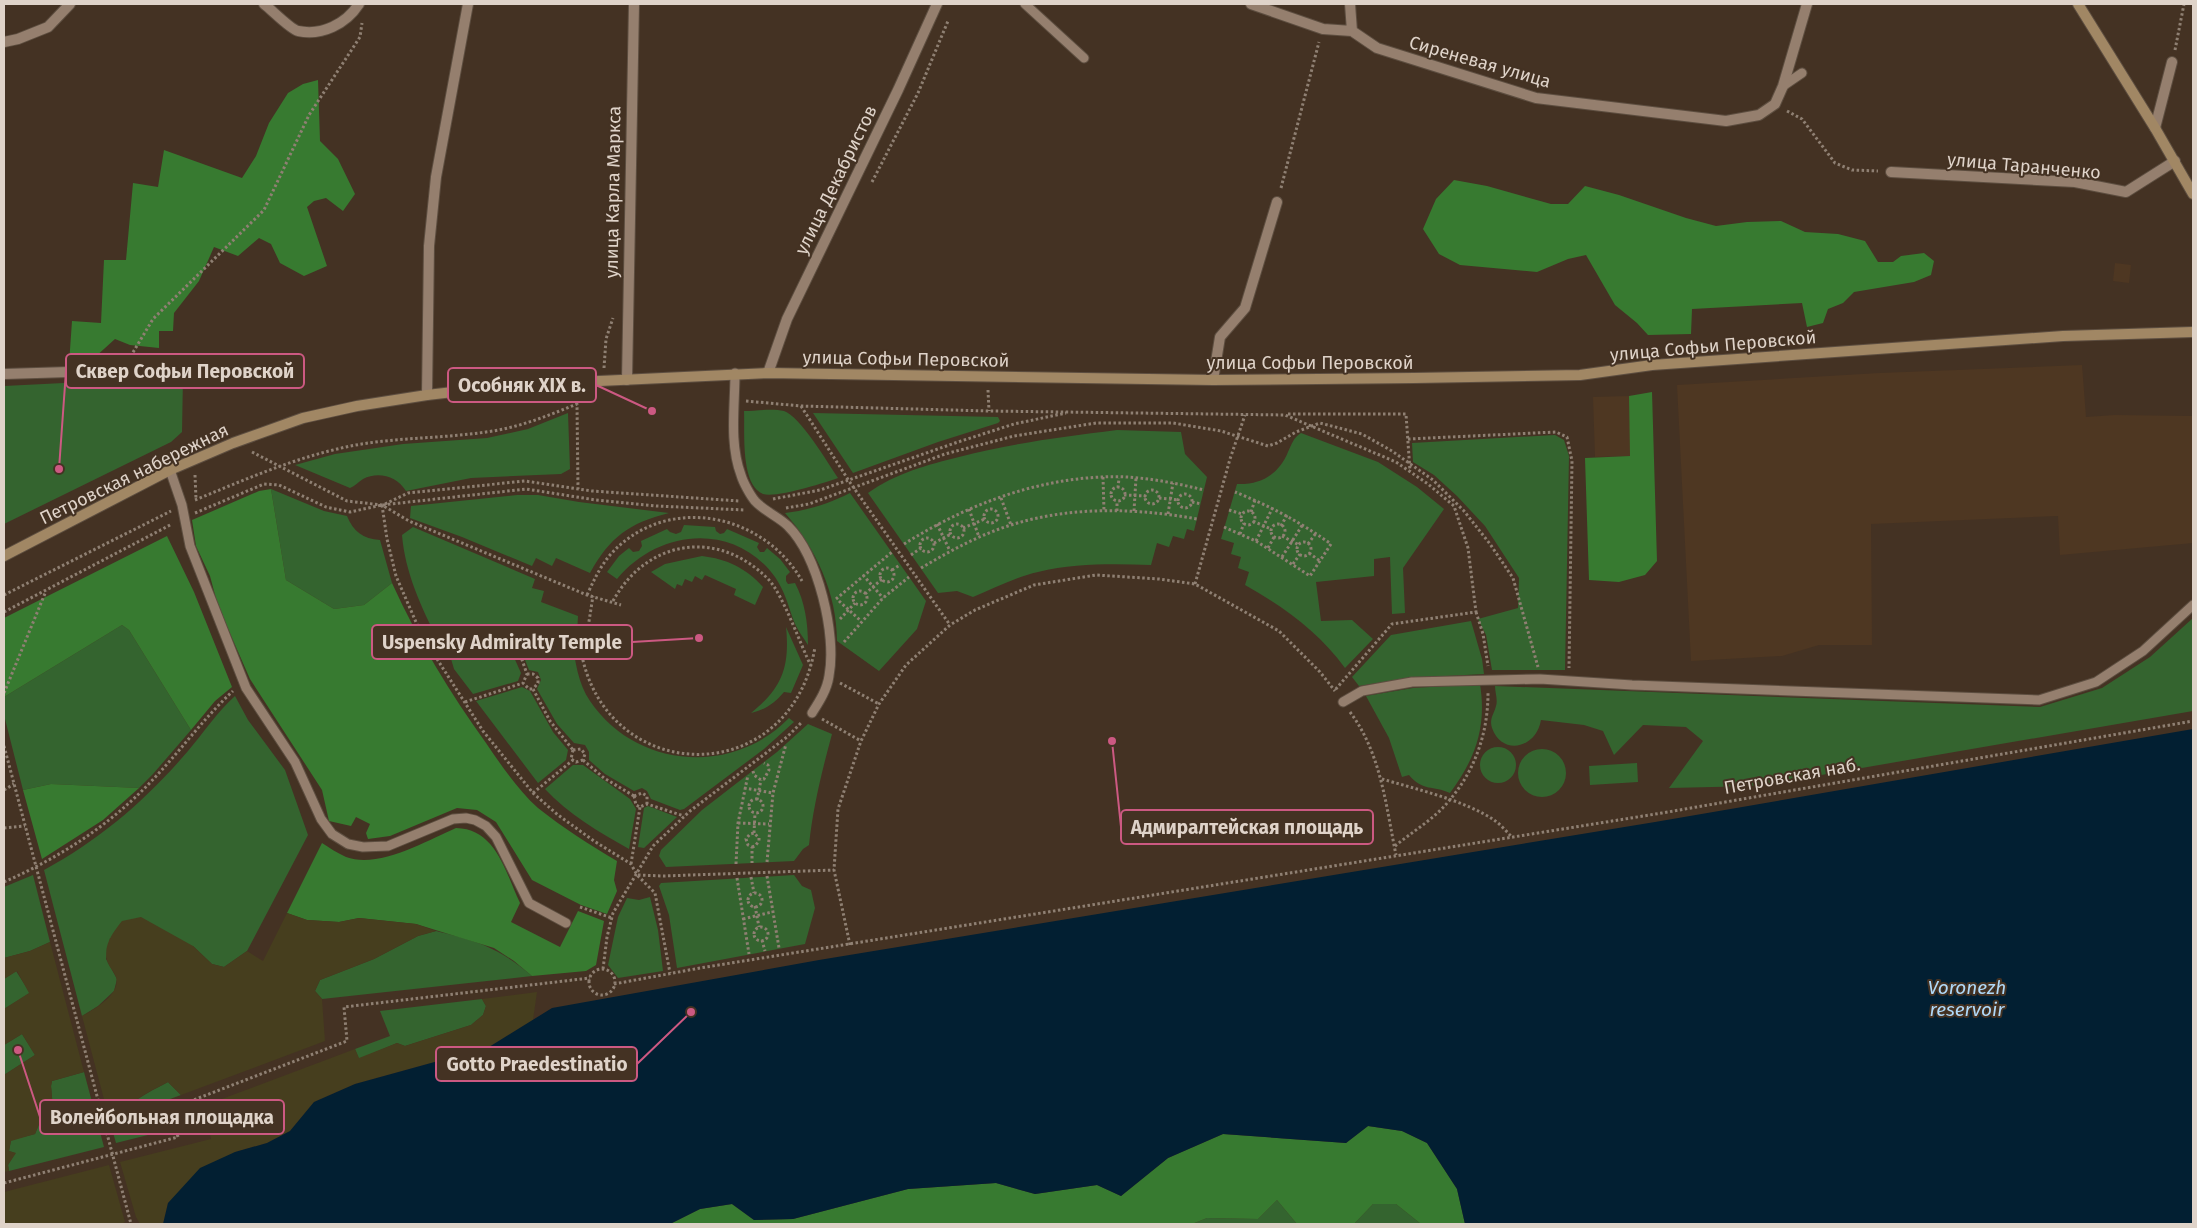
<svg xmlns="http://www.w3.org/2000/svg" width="2197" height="1228" viewBox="0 0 2197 1228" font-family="'Fira Sans',sans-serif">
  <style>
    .built { fill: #4e3722 }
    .green { fill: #34642f }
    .forest { fill: #377a30 }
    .sand { fill: #463e1e }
    .water { fill: #021f32 }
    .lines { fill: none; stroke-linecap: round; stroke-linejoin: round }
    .lane-casing { stroke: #5d4e40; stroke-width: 11 }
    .street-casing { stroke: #5d4e40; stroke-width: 12 }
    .secondary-casing { stroke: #5d4e40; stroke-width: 12 }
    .path { stroke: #8f8073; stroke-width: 3; stroke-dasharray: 2.5 2.5; stroke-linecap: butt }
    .lane { stroke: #957f6e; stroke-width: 9 }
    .street { stroke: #957f6e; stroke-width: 10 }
    .secondary { stroke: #a18764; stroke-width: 10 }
    .labels { text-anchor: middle; stroke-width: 4; stroke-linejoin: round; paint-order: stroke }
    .street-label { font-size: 18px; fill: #dfd3c9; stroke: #443223 }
    .water-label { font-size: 19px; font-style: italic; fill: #afd9f9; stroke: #443223 }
    .leader { fill: none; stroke: #cc5982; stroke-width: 2 }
    .callout-dot { fill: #cc5982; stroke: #443223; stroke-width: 2 }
    .callout { fill: #443223; stroke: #cc5982; stroke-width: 2 }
    .callout-label { font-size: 19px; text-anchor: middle; font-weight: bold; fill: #dfd3c9 }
  </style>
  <rect width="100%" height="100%" fill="#443223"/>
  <path class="built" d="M2115,263L2131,265L2129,283L2113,281Z
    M2082,365L2086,417L2115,415L2193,416V543L2060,555L2058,516L1871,524L1872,645H1819L1782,656L1691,661L1677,385L1880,373Z
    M1629,396L1631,456L1595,457L1593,397Z"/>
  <path class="green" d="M183,377L182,432L171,442L4,524V386Z
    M744,411C756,411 772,408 784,411C800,416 828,463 838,478C824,483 777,498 763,494C740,485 745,431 744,411Z
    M568,413L570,469L561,474L471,478L406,491C397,476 378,471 363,479C358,482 355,486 350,488L295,465L335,454L403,444L487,438L528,429Z
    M813,413L998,417L1000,421L998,423L938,442L853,473Z
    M1117,430L1181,432L1185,454L1207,477L1194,531L1187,529L1184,539L1173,536L1169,547L1157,543L1151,565C1113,564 1076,563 1038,572C1016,577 994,588 973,597L957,591L938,593L868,493C896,473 927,465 959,457C1013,443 1062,437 1117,430Z
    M1301,433L1378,462L1417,487L1444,509L1403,568L1405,613L1392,614L1390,557L1374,559V576L1316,582L1321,621L1352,620L1373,639L1345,668C1319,632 1284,607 1245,585L1249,572L1238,568L1241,557L1231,554L1234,543L1221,539L1237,484C1261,485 1279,474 1288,452C1292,444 1293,438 1301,433Z
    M1555,435L1564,440L1569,456L1565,670H1492L1486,635L1478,619L1518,608L1519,578L1485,526L1457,496L1434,475L1413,462L1412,443Z
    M271,489L324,511L347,516C353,531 363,539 380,540L392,583L364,605L334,609L286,580Z
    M850,493L926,601L917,629L879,671L837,641C837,594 816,548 785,513C809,510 828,504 850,493Z
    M517,495H538L579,502L669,513C629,523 610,537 590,573L556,558L552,566L536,558L532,566L462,537L410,518L411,506Z
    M684,525L715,527L716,531L720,534L724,533L727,529L759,543L757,547L760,552H764L767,548L780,559L790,572L786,576V581L788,584L795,583C805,602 808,623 808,645C803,637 796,628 793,619C788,604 784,590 775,577C734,521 658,529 617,579L607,572L619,556L629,548L633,552L639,551L642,546L641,541L667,529L670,532L676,534L681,532Z
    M413,527L535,579L532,588L544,591L541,602L578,616L577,633L438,640C421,607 405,572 402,535Z
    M702,556C727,559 746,568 763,587L755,605L734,595L736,589L705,575L702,580L695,576L692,582L685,579L682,586L677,584L675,589L651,572L665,564Z
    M2193,618V711L1757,786L1669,788L1703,741L1686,727L1643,725L1614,755L1603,731L1584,725L1541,720C1536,749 1502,756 1492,728C1489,719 1494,714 1496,706C1498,700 1495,692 1495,686L2040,707L2102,688L2150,657Z
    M1471,621L1482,659L1484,674L1408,678L1359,686L1352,677L1391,635Z
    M122,625L129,630L191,730L153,774L139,788L51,784L23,790L4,715V697Z
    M786,627L803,665L791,693L784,692C775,703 765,710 751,713C782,688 790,667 786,627Z
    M572,640C575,660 578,684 590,701C636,769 733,776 789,718L794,722L764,749L684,809L680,810L651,799L647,791L642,788L634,791L605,774L589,760V752L585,745L574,743L557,724L537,689L541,680L538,672L529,670L520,647L522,644Z
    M508,644L521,673L518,681L473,694L454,669L449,652L455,648Z
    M1480,684C1487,728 1475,759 1450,793C1433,785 1423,792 1409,775L1402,777L1389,738L1366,696L1413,688Z
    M522,687L530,691L553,732L568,750L566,760L538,783L476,701Z
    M235,696L248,720L285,770L308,835L247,951L224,967L212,964L193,946L110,938L106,959L117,979L114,991L98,1006L82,1016L44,870C101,839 146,800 188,751C204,732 217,712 235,696Z
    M808,724L832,734C822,771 813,807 809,845L803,849L794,861L666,867L659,856L661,850L702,810L777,752Z
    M1480 765a18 18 0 1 1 36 0a18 18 0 1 1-36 0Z
    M1518 773a24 24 0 1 1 48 0a24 24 0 1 1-48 0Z
    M1637,763L1638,782L1590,785L1589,766Z
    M573,765H583L630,799L636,809L629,849C599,832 568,814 545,789Z
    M648,806L677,817L644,848L638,847L644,808Z
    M33,875L50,942L30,951L4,958V887Z
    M794,875L802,886L811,890L815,908L805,944L677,968L669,915L659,886L661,883Z
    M650,897L658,930L663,971L618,978L608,965L618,917L627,898L639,900Z
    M436,931C478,941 499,948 532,976L322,999L315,991L320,980L374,959L418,936Z
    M16,971L30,993L4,1009V979Z
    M482,999L486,1006L483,1015L471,1025L405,1046L397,1043L359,1059L355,1049L390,1036L380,1011Z
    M22,1034L35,1055L4,1075V1045Z
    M84,1072L104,1147L9,1171L8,1165L15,1153L9,1151L11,1140L35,1134L42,1117L53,1109L51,1086L52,1081Z
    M168,1082L181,1095L143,1109L152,1134L116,1143L110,1122C126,1104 147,1093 168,1082Z
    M1277,1200L1297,1224H1192L1207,1218L1258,1219Z
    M1373,1204H1396L1421,1224H1354Z"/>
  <path class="forest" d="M318,80L320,141L338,159L355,194L343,211L326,198L314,201L307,207L327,266L304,276L280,263L271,244L259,238L238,256L214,247L199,281L174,313L173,331H159V348L130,345L115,339L94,358L69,364L72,321L101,323L104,260H126L133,183L158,187L164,150L242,178L256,156L269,123L288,93L303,84Z
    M1454,180L1487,186L1551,204H1568L1585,186L1619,195L1686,218L1716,226L1747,222L1781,221L1805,232L1838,234L1865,241L1878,262H1893L1901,256L1924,253L1934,261L1931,275L1914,282L1854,292L1843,303L1828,309L1823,323L1807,327L1802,303L1692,309L1691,334L1648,335L1637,323L1615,305L1586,255L1568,259L1537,272L1460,265L1439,254L1423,229L1436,199Z
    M1652,392L1657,561L1645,575L1619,582L1589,580L1585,458L1630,456L1629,396Z
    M271,489L286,580L334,609L364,605L392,583C418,640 450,693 486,743C501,765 518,790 538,808C563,828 590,845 617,861L614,880L617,891L607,914L581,905L532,880L496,822L477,810L457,808L390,836L368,839L366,833L370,824L356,817L351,826L329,821L322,790L250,679L218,606L210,576L196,546L192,520L259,491Z
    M167,536L194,592L232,687L215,701L191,730L129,630L122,625L4,697V618Z
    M51,784L139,788L103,820L42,859L23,790Z
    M456,828C496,829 505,871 520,903L511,922L560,947L578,911L604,921L596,965L586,971L532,976L514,961L494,948L416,924L359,918L339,922L307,920L287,913L322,843C330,848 337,853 346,857C379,869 426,841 456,828Z
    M1368,1126L1402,1131L1427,1143L1457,1189L1465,1224H1421L1396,1204H1373L1354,1224H1297L1277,1200L1258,1219L1207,1218L1192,1224H670L700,1209L732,1204L754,1220L793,1219L908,1189L996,1183L1035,1194L1097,1185L1121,1196L1168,1158L1223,1134L1346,1143Z"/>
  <path class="sand" d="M287,913L307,920L339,922L359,918L416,924L436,931L418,936L374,959L320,980L315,991L322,999L325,1041L181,1095L168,1082C146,1093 126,1104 110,1122L82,1016C94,1009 121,995 116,977C114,971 108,966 107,960C103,945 114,931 122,921L141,917L193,946L212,964L224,967L247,951L263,961Z
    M50,942L84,1072L52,1081L51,1086L53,1109L42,1117L35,1134L11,1141L9,1151L16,1153L8,1165L9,1171L4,1172V1075L35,1055L22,1034L4,1045V1009L29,993L17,971L4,979V958L30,951Z
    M537,992L533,1020L489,1047L355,1084L314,1102L290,1131L267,1143L235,1152L168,1203L163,1224H140L136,1217L120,1162L211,1139L203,1106L355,1049L359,1058L397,1043L405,1046L471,1025L483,1015L486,1006L482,999Z
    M109,1165L125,1222L121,1224H4V1192Z"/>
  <path class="water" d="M2193,729V1224H1465L1457,1189L1427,1143L1402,1131L1368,1126L1346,1143L1223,1134L1168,1158L1121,1196L1097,1185L1035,1194L996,1183L908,1189L793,1219L754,1220L732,1204L700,1209L670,1224H163L168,1203L200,1168L235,1152L267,1143L290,1131L314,1102L355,1084L489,1047L552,1008L819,960L1655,822Z"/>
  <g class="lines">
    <g class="lane-casing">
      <path id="lane" d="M1025,4L1084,58
        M1783,86L1802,73
        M735,373C735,406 729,443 741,475C743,482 750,495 755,501C764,511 779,517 788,526C818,556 837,635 829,676C827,690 819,702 812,713
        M170,470L182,505L190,546L246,688L295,762L321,819L332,834L348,844L363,847L388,846L453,819L466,818L475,820L486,826L496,837L529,903L566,923
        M1343,702L1362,691L1412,682L1540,679L1632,685L2039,700L2096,682L2143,651L2193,605"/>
    </g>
    <g class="street-casing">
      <path id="street" d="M264,4C272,10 290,29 298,31C322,36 346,24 359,4
        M1251,4L1323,29L1352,31L1377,48L1536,98L1726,121L1759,115L1775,104L1783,86L1807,4
        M1350,4L1352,31
        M4,42L18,39L48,27L70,4
        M2155,128L2172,62
        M1891,172L2075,182L2126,192L2175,161
        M768,373L787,319L898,90L937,4
        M4,374L134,370
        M627,380L634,4
        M1213,380L1220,337L1245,308L1277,202
        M427,395L429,246L436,177L468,4"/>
    </g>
    <g class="secondary-casing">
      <path id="secondary" d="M2078,4L2155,128L2193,194
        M4,556L170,470L233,443L303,418L357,406L427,395L514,385L768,373L1213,380L1414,378L1580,375L1652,365L2063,336L2193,332"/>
    </g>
    <path class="path" d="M2175,50L2184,4
      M1787,111L1802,119L1835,163L1852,170L1878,171
      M872,182L918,93L948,21
      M1281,188L1319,42
      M132,357V354L153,319L264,210L309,115L360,37L362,23
      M604,368L606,339L613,318
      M988,390L989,411
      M746,401L801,406L989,411L1285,415L1396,462L1428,484L1454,506L1468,548L1476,612L1392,624L1335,690
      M801,406L849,481L950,625
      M1288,414H1406L1410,471
      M1408,439L1556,432L1567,437L1572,461L1569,668
      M252,452L347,501L382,505L409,521L587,595L621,605
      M195,475L196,499
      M1103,477L1104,511
      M1111 494a7 7 0 1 1 14 0a7 7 0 1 1-14 0Z
      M1118,488L1119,478
      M1145 497a7 7 0 1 1 14 0a7 7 0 1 1-14 0Z
      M1178 501a7 7 0 1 1 14 0a7 7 0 1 1-14 0Z
      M1124,495L1146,496
      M1001,498L1011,525
      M1159,498L1179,500
      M773,499L820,490L955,443L1014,424L1066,413
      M195,500C244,480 294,458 346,447C392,437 439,439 486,432C518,428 547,416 577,404L578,489
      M1192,502L1201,504
      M385,504L408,493L525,481L592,491L739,501
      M382,505L387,539L396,576L419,629L430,648L483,731L533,793L558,815L594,841L631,864L637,875L655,893L670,973
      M786,508L809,504L945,454L1014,436L1096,423H1173L1221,431L1268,446L1277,443L1296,432L1320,423L1362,434L1392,451L1433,480L1464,511L1490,544L1513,578L1538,667
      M969,509L979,537
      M984 516a7 7 0 1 1 14 0a7 7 0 1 1-14 0Z
      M1229,510L1242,514
      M1117,511V501
      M1134,511L1136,478
      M1241 518a7 7 0 1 1 14 0a7 7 0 1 1-14 0Z
      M1251,512L1255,500
      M195,513L264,484L279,485L326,507L350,512L382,505L526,489L596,500L657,506L745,510
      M1168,514L1173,483
      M1253,521L1271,529
      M937,524L950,551
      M950 531a7 7 0 1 1 14 0a7 7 0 1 1-14 0Z
      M1271 531a7 7 0 1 1 14 0a7 7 0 1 1-14 0Z
      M1281,526L1287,515
      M1224,527L1256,541L1310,576L1331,544C1300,522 1270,506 1235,492
      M963,528L985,519
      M1240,534L1244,523
      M1282,536L1299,545
      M920 545a7 7 0 1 1 14 0a7 7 0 1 1-14 0Z
      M1256,541L1273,507
      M1297 549a7 7 0 1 1 14 0a7 7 0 1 1-14 0Z
      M934,543L951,534
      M904,544C963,507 1031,480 1102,477C1136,475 1171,482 1204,490
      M1308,544L1316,533
      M1268,548L1274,537
      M1309,553L1320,561
      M911,555L921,548
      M1282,557L1303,524
      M1293,564L1300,554
      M921,568C950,551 979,535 1011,525C1070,506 1137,508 1197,519
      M880 575a7 7 0 1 1 14 0a7 7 0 1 1-14 0Z
      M892,570L900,565
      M863,575L883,598
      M1195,584L1230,459L1245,415
      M853 598a7 7 0 1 1 14 0a7 7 0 1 1-14 0Z
      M865,594L882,579
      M4,595L171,511
      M587,595C594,580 600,567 610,555C665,493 763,512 802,581
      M836,599L892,552
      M613,601C647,539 719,528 769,580C783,595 801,646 811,666
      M839,601L861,621
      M4,612L172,524
      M1476,612L1483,634L1488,666
      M840,619L855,603
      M579,635C591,787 790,797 815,647
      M515,640L527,674L523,683L529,689H533
      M844,642L883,598L909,577
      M430,648L587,634L593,596
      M527,674H533L538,678V683L533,689
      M840,683L879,704
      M533,689L550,721L573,750
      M4,693L46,591
      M465,702L523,683
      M1350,712C1381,753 1386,806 1396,855
      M822,719L861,741
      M4,746L131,1224
      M573,750L571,759L576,762L583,760
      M573,750L581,749L585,754L583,760
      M583,760L604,778L634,796
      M753,771L754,775L761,780L764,779L769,770L768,765L764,763
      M1382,779C1416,789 1466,801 1494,820C1500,824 1506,831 1511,836
      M744,788L773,793
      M4,790L14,784
      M533,793L573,760
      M634,796L636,805L640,807L647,804L684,816
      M634,796L642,793L647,796V804
      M749 806a7 7 0 1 1 14 0a7 7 0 1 1-14 0Z
      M757,800L761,780
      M738,823L769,824
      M4,828L25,826
      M754,833L755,813
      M1395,846C1412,832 1434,819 1448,802C1475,771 1488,733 1488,693
      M752,847L755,846L759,841V838L754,833L750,834L746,839L748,845L752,847V863
      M767,862L773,793L786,744
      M631,864L640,807
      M736,864L738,823L748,775
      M638,875L663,876L834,870
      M767,876L779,948
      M751,877L754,893
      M737,878L749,954
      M4,882C63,856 115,822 159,773C184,746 206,716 233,691
      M748 900a7 7 0 1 1 14 0a7 7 0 1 1-14 0Z
      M755,906L759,927
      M580,907L612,918
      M743,919L772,912
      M754 934a7 7 0 1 1 14 0a7 7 0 1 1-14 0Z
      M762,940L765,951
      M850,945L834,870L838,809L861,741L879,704L906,665L950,625L975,610L1034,585L1096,575L1159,579L1195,584L1279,631L1320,672L1335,691
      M603,969L607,937L613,913L653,846L690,811L787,737L802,722
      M589 982a13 13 0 1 1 26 0a13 13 0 1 1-26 0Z
      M614,984L700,968L1662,813L2193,721
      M4,1183L178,1137L170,1109L347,1041L344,1007L590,978"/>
    <use href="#lane" class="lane"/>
    <use href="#street" class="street"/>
    <use href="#secondary" class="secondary"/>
  </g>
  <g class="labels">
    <g class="street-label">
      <text transform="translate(1480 62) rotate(16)" y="6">Сиреневая улица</text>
      <text transform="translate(2024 166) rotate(5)" y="6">улица Таранченко</text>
      <text transform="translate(836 180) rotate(-64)" y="6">улица Декабристов</text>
      <text transform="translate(613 192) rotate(-89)" y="6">улица Карла Маркса</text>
      <text transform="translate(1713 346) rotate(-5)" y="6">улица Софьи Перовской</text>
      <text transform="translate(906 359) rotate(1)" y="6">улица Софьи Перовской</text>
      <text x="1310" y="369">улица Софьи Перовской</text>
      <text transform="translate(134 474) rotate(-26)" y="6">Петровская набережная</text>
      <text transform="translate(1792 776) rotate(-10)" y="6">Петровская наб.</text>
    </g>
    <g class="water-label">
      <text x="1967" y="994">Voronezh<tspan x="1967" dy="22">reservoir</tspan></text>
    </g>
  </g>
  <path class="leader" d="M59 469L66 371M652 411L596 385M699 638L632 642M1112 741L1121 827M691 1012L637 1064M18 1050L40 1117"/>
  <g class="callout-dot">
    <circle cx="59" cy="469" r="5"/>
    <circle cx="652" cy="411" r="5"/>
    <circle cx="699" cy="638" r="5"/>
    <circle cx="1112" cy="741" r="5"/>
    <circle cx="691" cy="1012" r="5"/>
    <circle cx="18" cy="1050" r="5"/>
  </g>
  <g class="callout">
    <rect x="66" y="354" width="238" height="34" rx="5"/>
    <rect x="448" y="368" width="148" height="34" rx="5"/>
    <rect x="372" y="625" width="260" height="34" rx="5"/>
    <rect x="1121" y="810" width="252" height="34" rx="5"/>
    <rect x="436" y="1047" width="201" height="34" rx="5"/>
    <rect x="40" y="1100" width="244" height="34" rx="5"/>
  </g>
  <g class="callout-label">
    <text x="185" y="378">Сквер Софьи Перовской</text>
    <text x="522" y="392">Особняк XIX в.</text>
    <text x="502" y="649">Uspensky Admiralty Temple</text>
    <text x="1247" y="834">Адмиралтейская площадь</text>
    <text x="537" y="1071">Gotto Praedestinatio</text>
    <text x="162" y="1124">Волейбольная площадка</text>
  </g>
  <rect width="2197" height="1228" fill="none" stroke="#dfd3c9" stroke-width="10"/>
</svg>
